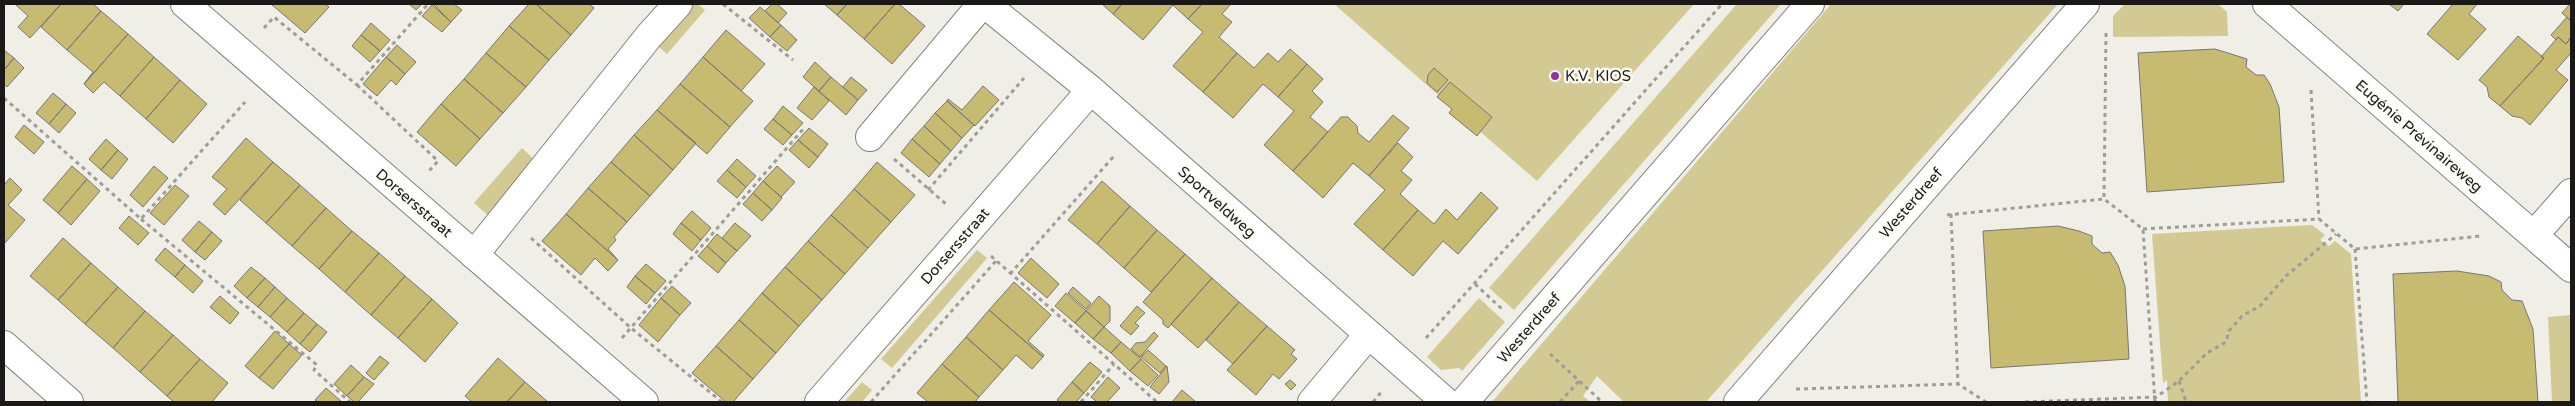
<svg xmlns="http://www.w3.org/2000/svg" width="2575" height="406" viewBox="0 0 2575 406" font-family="'Varela Round',sans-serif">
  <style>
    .green { fill: #d2c993 }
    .building { fill: #c7bb72; stroke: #787771 }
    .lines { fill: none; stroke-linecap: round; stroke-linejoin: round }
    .street-casing { stroke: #83827b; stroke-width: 30 }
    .secondary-casing { stroke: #83827b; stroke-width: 30 }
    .path { stroke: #9e9d98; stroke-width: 3; stroke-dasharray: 4 4; stroke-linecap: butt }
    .street { stroke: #fff; stroke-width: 28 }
    .secondary { stroke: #fff; stroke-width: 28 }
    .poi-dot { fill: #90339d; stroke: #fdfcf4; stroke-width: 2 }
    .labels { text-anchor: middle; stroke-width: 5; stroke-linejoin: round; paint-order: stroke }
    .poi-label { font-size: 15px; fill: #1a1917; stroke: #fdfcf4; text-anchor: start }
    .street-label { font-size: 15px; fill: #1a1917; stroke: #fdfcf4 }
  </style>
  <rect width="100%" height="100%" fill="#f0efe7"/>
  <path class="green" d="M682,4H698L705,10L667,54L651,40Z
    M1334,4H1694L1537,181Z
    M1737,4H1781L1514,310L1489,288Z
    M1831,4H2058L1706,402H1624L1597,376L1583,396L1590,402H1492Z
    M2125,4H2218L2227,12L2228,36L2113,37V16Z
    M522,148L540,165L492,219L474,203Z
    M2312,225L2325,235L2320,240L2329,246L2335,241L2351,254L2361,402H2168L2167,380L2163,383L2152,234Z
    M977,250L987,258L892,368L881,359Z
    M1479,298L1505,322L1462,371L1459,368L1441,370L1427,357Z
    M2570,315L2571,402H2552L2548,317Z
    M862,382L872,390L862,402H844Z"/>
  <path class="building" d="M15,4H61L30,38L18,27L28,16Z
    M61,4H93L101,11L67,50L41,27Z
    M271,4H325L329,7L305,33Z
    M409,4H422L416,10Z
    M433,4H454L462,10L451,22Z
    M529,4H536L571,35L549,60L509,26Z
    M536,4H589L594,8L571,35Z
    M772,4H777L787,13L778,23L765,11Z
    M824,4H847L837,15Z
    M847,4H895L864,39L837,15Z
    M895,4H899L925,26L892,64L864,39Z
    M1102,4H1122L1113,14Z
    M1122,4H1202L1188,19L1173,5L1143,40L1113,14Z
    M1202,4H1231L1222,14L1232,22L1219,37L1237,53L1203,92L1173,66L1203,32L1188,19Z
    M2389,4H2404L2398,11Z
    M2453,4H2477L2469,14L2486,29L2458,60L2427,34Z
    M2570,4H2571V21L2562,13Z
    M432,5L451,22L442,32L422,16Z
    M760,7L781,25L770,37L749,18Z
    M101,11L128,34L84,84L93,72L67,50Z
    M2567,17L2571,21V37L2566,44L2558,37L2556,40L2551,35Z
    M371,23L390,40L380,51L361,35Z
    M781,25L797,40L787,51L770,37Z
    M509,26L549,60L526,87L486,53Z
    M726,30L765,64L741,91L703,57Z
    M128,34L154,57L120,96L104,82L93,93L84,84Z
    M361,35L380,51L370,62L352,46Z
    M2518,36L2544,58L2500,106L2489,97L2487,87L2479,80Z
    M2558,37L2566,44L2571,37V53L2556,70L2568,80L2530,125L2522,118L2512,116L2500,106L2544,58L2541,57Z
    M397,45L416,62L405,74L386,57Z
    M1290,49L1307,64L1278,97L1263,84L1233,118L1203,92L1237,53L1254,68L1268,53L1278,62Z
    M2215,49L2247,59L2246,67L2256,75H2264L2270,84L2279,107L2284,182L2147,192L2138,53Z
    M4,50L14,58L4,70Z
    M486,53L526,87L503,113L464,79Z
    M154,57L180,80L146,119L120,96Z
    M386,57L405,74L396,85L391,80L377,96L363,84Z
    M703,57L753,101L730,127L680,84Z
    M14,58L24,68L7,87L4,84V70Z
    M815,62L831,77L819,91L803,77Z
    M1307,64L1323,79L1312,91L1323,102L1310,117L1328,132L1293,171L1264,145L1294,111L1278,97Z
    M1434,68L1448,80L1437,92L1427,83L1428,75Z
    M831,77L858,100L846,115L819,91Z
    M851,77L867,90L858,100L843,87Z
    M464,79L503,113L480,139L441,104Z
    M180,80L207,104L173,143L146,119Z
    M1450,82L1492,117L1477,136L1449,113L1452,109L1437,97Z
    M680,84L730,127L707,154L657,110Z
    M983,86L999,100L975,126L947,101L948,99L962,110Z
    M814,87L829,101L812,120L797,108Z
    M53,93L66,104L49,124L36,113Z
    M947,101L974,125L962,138L935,113Z
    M66,104L76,113L59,133L49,124Z
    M441,104L480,139L456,166L417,132Z
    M783,106L803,123L792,135L773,119Z
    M657,110L696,143L673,170L634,135Z
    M935,113L962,138L951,151L924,126Z
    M1393,115L1409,128L1369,176L1353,163L1323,198L1293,171L1341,117H1348L1357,126L1358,133L1369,142Z
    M773,119L792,135L783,145L764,129Z
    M24,125L44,142L34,154L15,137Z
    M924,126L951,151L940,164L912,139Z
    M809,128L828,144L818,157L798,140Z
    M634,135L673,170L650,196L611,162Z
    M246,138L273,162L225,215L213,204L227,189L212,177Z
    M106,139L118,150L101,170L89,159Z
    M912,139L940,164L929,177L901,153Z
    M798,140L818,157L809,168L789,150Z
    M1398,143L1413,157L1401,171L1412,180L1400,194L1418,210L1383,250L1354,224L1385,190L1369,176Z
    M118,150L128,159L112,179L101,170Z
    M737,159L756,176L746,187L727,170Z
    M273,162L300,185L266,223L240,200Z
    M611,162L650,196L627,222L588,188Z
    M877,162L915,195L891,222L854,189Z
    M72,166L87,179L58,213L43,200Z
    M154,166L168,178L143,207L130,195Z
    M777,166L795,182L781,197L763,181Z
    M727,170L746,187L737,198L717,181Z
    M10,178L22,190L8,205L25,220L4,244V185Z
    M87,179L100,191L71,225L58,213Z
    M763,181L782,198L772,210L753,193Z
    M1102,181L1130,206L1097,244L1068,220Z
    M175,185L189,196L164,225L150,213Z
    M300,185L326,208L292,246L266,223Z
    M588,188L627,222L614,237L616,240L608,249L618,260L566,214Z
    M854,189L891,222L868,248L831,215Z
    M1481,192L1498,208L1458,254L1443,241L1413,276L1383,250L1418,210L1434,224L1446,209L1457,220Z
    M753,193L772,210L762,221L743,204Z
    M1130,206L1157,230L1124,268L1097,244Z
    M326,208L352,231L319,269L292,246Z
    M692,211L711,228L701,240L681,223Z
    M566,214L618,260L608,271L595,258L581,275L542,241Z
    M831,215L868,248L845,274L808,241Z
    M129,216L149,233L138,245L119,228Z
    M199,221L212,232L195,252L182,240Z
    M681,223L701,240L692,251L673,234Z
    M735,223L751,236L737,251L722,238Z
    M2058,226L2079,231L2092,236V244L2102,253L2110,252L2118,265L2125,286L2129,359L1991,368L1983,231Z
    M1157,230L1185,254L1151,292L1124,268Z
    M352,231L379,253L345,292L319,269Z
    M212,232L222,241L205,260L195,252Z
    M717,234L737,251L726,263L707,246Z
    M63,238L91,263L58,300L30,276Z
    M808,241L845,274L822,300L785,267Z
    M707,246L726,263L718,273L698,256Z
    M165,248L185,265L175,277L155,260Z
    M379,253L405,276L371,315L345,292Z
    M1185,254L1212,278L1168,328L1163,324V320L1143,302Z
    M1031,258L1059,284L1047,298L1018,273Z
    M91,263L118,287L85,324L58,300Z
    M646,264L666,281L655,293L635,276Z
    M185,265L203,281L193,293L175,277Z
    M251,267L265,278L247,298L234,286Z
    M785,267L822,300L799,326L762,293Z
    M2457,271L2489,276L2501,282L2502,290L2512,300L2522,301L2533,329L2538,402H2398L2393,274Z
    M405,276L432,299L398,338L371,315Z
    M635,276L655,293L646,304L627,287Z
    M265,278L275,287L258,307L247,298Z
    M1212,278L1239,302L1198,348L1171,324Z
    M1014,282L1051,315L1028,341L1044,355L1043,357L989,310Z
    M672,286L691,303L680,315L661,298Z
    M118,287L145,311L113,348L85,324Z
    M275,287L287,298L270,317L258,307Z
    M1073,287L1091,303L1086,309L1068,293Z
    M762,293L799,326L776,353L739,320Z
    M1066,293L1086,311L1075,323L1055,306Z
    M220,296L239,313L230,324L210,307Z
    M1099,296L1110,306V321L1104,327L1086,311Z
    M287,298L304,313L287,332L270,317Z
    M661,298L680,315L658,342L639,325Z
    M432,299L458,323L425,362L398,338Z
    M1239,302L1267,326L1233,364L1206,340Z
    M1137,306L1145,313L1135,323L1139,326L1131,335L1120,326Z
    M989,310L1043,357L1032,369L1016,355L1003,370L966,337Z
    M145,311L173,335L140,372L113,348Z
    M1086,311L1104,327L1093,339L1075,323Z
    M304,313L317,324L300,344L287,332Z
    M739,320L776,353L753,379L716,346Z
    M317,324L327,332L310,352L300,344Z
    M1267,326L1295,350L1291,354L1297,359L1279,379L1273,374L1256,395L1227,370Z
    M1104,327L1121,342L1111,353L1093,339Z
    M275,331L289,344L259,378L245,366Z
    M1154,332L1158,336L1140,357L1131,349L1136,343L1145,342Z
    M173,335L200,359L167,396L140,372Z
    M966,337L1003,370L979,397L942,364Z
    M1121,342L1141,359L1130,371L1111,353Z
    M289,344L302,355L273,389L259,378Z
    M716,346L753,379L733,402H726L692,373Z
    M1148,350L1166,366L1160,373L1141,357Z
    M380,356L389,363L374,380L366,373Z
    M498,358L525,382L507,402H472L465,396Z
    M200,359L228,383L212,402H174L167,396Z
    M1141,359L1158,375L1148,386L1130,371Z
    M1090,362L1102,372L1084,393L1072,382Z
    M942,364L979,397L975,402H928L917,393Z
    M351,365L364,377L347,396L334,384Z
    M1167,366L1169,382L1159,394L1150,387Z
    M364,377L374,384L358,402H354L347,396Z
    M1108,377L1120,388L1107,402H1097L1091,397Z
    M1290,380L1296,385L1291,390L1285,384Z
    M525,382L548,402H507Z
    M1072,382L1084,393L1076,402H1060L1057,400Z
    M326,388L342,402H318L315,400Z
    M1182,390L1196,402H1172Z"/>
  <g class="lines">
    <g class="street-casing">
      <path id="street" d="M185,4L644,402
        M985,4L1091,90L1446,402
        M2267,4L2571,268
        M870,137L982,4
        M2534,235L2571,193
        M474,255L649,36L678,4
        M4,345L69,402
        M819,402L1091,90
        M1312,402L1368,335
        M1738,402L2085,4"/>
    </g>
    <g class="secondary-casing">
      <path id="secondary" d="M1464,402L1810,4"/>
    </g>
    <path class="path" d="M723,4L793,60
      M264,28L274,17L357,85L428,4
      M2106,33L2104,199L2143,229L2155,402
      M357,85L438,161L429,171
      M2311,90L2319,219
      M4,98L141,219L245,102
      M894,159L946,204
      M928,190L1024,78
      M1951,214L1958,384L1986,402
      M1947,215L2104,199
      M141,219L317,365L314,370L350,402
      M2143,229L2319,219L2355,249L2481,236
      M531,238L631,328L722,402
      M2355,249L2367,402
      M991,256L1157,402
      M1010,274L1114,156
      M1475,284L1502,309
      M622,338L805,127
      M1426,338L1722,4
      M1550,354L1602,402
      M2179,381L2186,402
      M1796,389L1958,384
      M871,402L996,261
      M1081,402L1114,364
      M1373,402L1382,391
      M1560,402L1579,381
      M2025,402L2156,397L2179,381L2207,353L2226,342L2229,331L2242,316L2260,306L2286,276L2336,234"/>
    <use href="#street" class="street"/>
    <use href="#secondary" class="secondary"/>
  </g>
  <circle class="poi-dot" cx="1555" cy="76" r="5"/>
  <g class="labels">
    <g class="poi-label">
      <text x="1565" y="81">K.V. KIOS</text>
    </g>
    <g class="street-label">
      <text transform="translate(2419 136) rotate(41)" y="5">Eugénie Prévinaireweg</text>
      <text transform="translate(1217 202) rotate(42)" y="5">Sportveldweg</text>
      <text transform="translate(414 203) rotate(41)" y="5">Dorsersstraat</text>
      <text transform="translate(1911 203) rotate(-49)" y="5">Westerdreef</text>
      <text transform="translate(955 246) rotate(-49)" y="5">Dorsersstraat</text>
      <text transform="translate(1529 328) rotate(-49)" y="5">Westerdreef</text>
    </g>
  </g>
  <rect width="2575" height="406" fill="none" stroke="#1a1917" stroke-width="10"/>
</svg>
